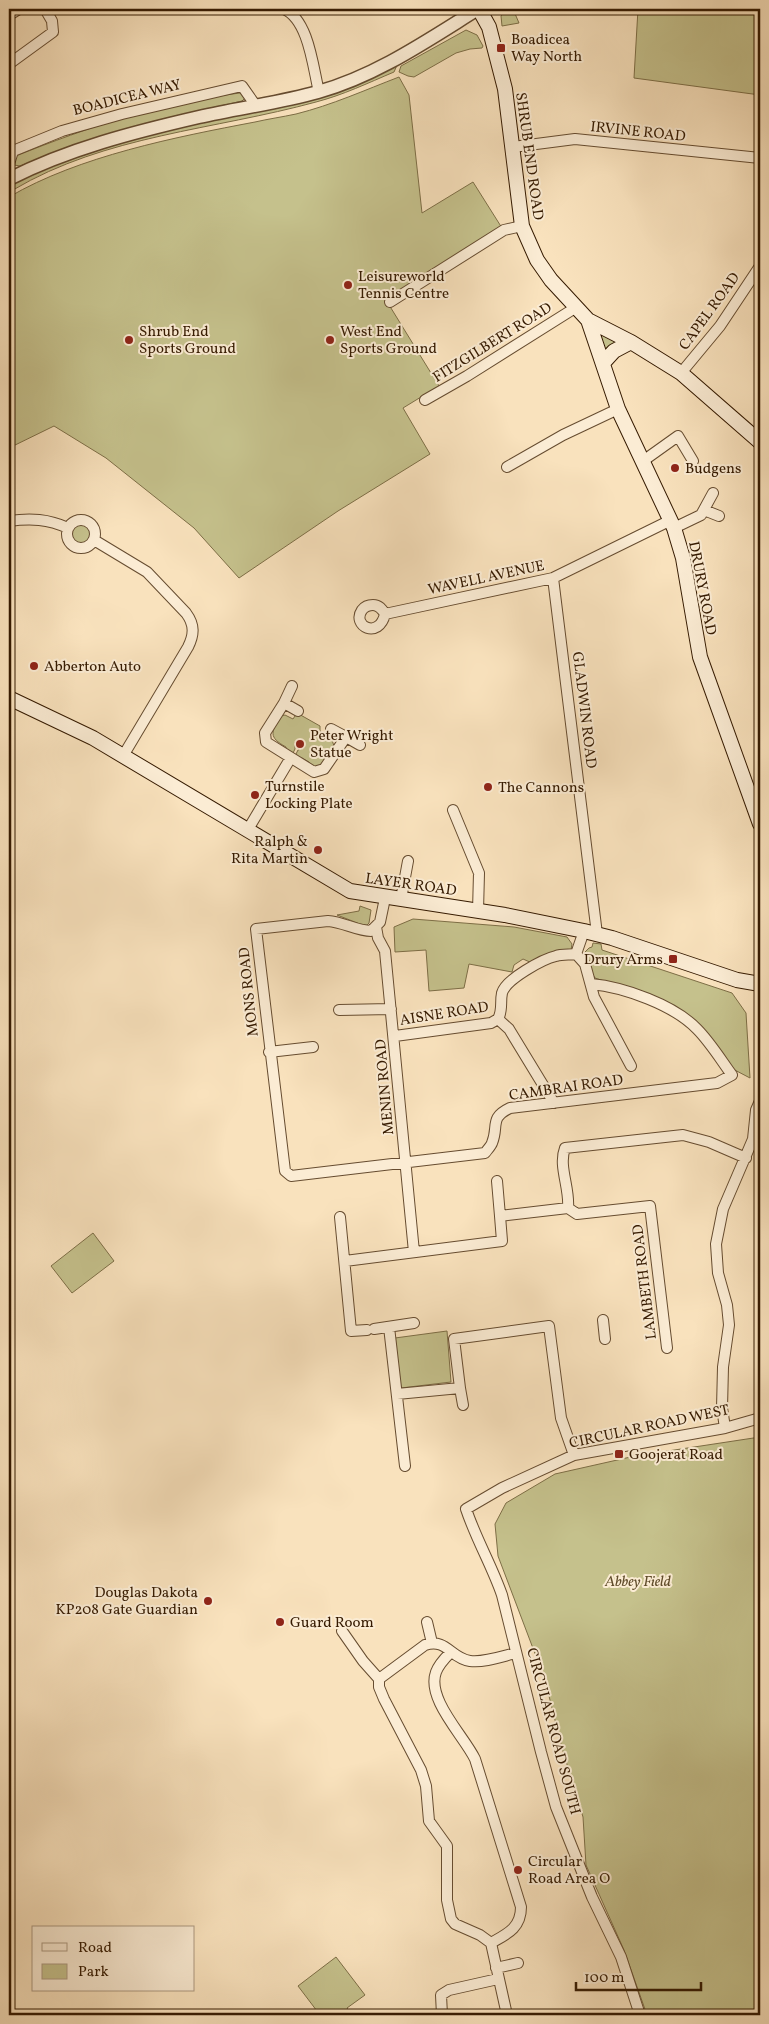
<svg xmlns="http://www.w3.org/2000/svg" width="769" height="2024" viewBox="0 0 769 2024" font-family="Vollkorn,serif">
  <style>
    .green { fill: #c5c18c; stroke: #7d6e46 }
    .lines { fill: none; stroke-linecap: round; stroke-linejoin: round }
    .minor-casing { stroke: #664c30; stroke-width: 12 }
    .tertiary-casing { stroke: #664c30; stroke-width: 15 }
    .secondary-casing { stroke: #351a01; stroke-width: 16 }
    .minor { stroke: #fbecd4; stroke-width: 10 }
    .tertiary { stroke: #fbecd4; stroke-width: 12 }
    .secondary { stroke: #fbecd4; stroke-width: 14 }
    .poi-dot { fill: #8f2418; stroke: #fbecd4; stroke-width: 2 }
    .labels { text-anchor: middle; stroke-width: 4; stroke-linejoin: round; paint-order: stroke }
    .poi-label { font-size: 15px; fill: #351a01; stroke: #fbecd4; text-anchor: start }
    .street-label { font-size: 15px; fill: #351a01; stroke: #fbecd4 }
    .park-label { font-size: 15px; font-style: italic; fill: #604c2b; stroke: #fbecd4 }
  </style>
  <rect width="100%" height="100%" fill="#f9e2bd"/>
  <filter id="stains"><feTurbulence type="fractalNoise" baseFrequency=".004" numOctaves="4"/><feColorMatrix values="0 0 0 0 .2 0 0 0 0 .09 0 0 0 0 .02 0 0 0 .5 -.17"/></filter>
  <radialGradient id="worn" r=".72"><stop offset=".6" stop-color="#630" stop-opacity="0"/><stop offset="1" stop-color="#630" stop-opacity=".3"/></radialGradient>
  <path class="green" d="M506,9H513L519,23L502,26L501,16Z
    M638,9H760V95L634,78Z
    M466,30L477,35L483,46L482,48L470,49L456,53L414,77L408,76L399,72L401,66Z
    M398,63L394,72C368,83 343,95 316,102C214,130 106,135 13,190L9,188V184L41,169L157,131Z
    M399,77L409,95L422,213L473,182L502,228L386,300L439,386L403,408L430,454L338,511L239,578L194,528L106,458L54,426L9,448V197C79,156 176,137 255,122C268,119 282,117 296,114C332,105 365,90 399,77Z
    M240,93L244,94L245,98L242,101L159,120L71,146L20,166L14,165L16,156C88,127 163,102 240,93Z
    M598,329L618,342L605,349Z
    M72 534a9 9 0 1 1 18 0a9 9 0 1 1-18 0Z
    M760,558V611L755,560Z
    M297,713L320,726V731L332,740L334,746L322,765L317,768L310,766L309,762L302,758L299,759L295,756L298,750L304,748V742L301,740L295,742V749L292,755L286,752V747C268,737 271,732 281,716L285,715L293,719Z
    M360,906L371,910L369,923L367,925L360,924L337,915L359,911Z
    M413,919L514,927L567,937L572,944L571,950H559L532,963L523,959L514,965L512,972L469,964L464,988L429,991L426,950L395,952L394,927Z
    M593,943L601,944L602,950L732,993L746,1013L750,1078L731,1068L697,1023L662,1000L595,978L584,960V953L589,948L592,947Z
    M93,1233L114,1261L72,1293L51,1266Z
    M447,1331L451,1382L401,1388L395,1338Z
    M760,1437V2015H647L624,1950L586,1865L583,1817L562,1748L545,1680L498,1556L495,1524L506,1503L555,1474L635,1456Z
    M336,1957L365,1995L347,2008L352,2015H320L298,1986Z"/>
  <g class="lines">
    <g class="minor-casing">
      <path id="minor" d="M284,9C309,20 313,68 319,92
        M9,15L19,9
        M9,64L53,32L52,21L45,9
        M513,147L575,139L760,158
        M9,164L13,151L62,131L122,114L242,86L256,106
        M390,302L504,230L522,226
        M681,373L720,326L760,266
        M425,400L467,376L575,308
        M643,461L678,436L693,461
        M507,467L563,435L618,409
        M704,510L719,516
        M67 534a14 14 0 1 1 28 0a14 14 0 1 1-28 0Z
        M9,521C31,518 48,519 68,528
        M674,528L701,515L713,493
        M94,540L147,572L186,613C195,625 194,635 188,647L123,756
        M553,578L597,934
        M385,614C379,640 351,626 362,610C365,606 368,605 373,605C379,605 382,609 385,614L553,578L671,520
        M292,686L284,703L298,711
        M284,703L265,733L266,742L314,772L324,769L346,737L331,729
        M346,737L360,745
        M453,810L479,873L478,911
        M247,831L290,759
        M385,898L380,922L371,931C357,931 343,922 328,921L256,929L285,1171L291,1176L485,1153C487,1150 491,1146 492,1143C499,1126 489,1118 510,1108L717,1083L732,1075C721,1060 710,1042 697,1029C674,1005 624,987 591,984
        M401,899L408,861
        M376,927L378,938L385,951L414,1252
        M576,954L585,964L594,997L631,1066
        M339,1010L391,1009
        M395,1036L491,1023L498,1019
        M269,1052L313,1047
        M554,1103L509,1029L498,1019C503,1010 500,1002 502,993C506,979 543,959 556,956C562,954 570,955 576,954L584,931
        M497,1181L500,1216
        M568,1208L577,1214L650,1206L667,1348
        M340,1217L351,1331L367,1330
        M345,1261L502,1241L500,1216L568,1208C570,1188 558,1166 565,1148L683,1135L709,1142L746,1158
        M603,1320L605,1339
        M389,1327L405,1466
        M374,1329L414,1323
        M460,1388L463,1405
        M397,1394L460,1388L454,1339L549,1326L561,1418L574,1455
        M725,1428L722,1408L723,1367L729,1325L727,1305L718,1273L716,1244L723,1209L753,1139L756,1110L760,1101
        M427,1622L432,1643
        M342,1631L363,1661L379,1679
        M450,1653C445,1658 439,1664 436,1672C426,1699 464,1736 475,1759L521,1907C521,1928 507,1934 491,1943
        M496,1968L518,1963
        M442,2015L441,1995L449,1990L498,1979
        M507,2015L491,1943L480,1935L455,1924L451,1919L447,1900V1846L429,1821L426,1786L421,1770L384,1699L379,1687V1679L425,1645C447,1638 450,1658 470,1661C484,1663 503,1656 516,1653
        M640,2015L621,1957L592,1897L556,1807L541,1752L502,1595C492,1566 476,1539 466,1509L502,1488L574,1455L725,1428L760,1418"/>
    </g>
    <g class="tertiary-casing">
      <path id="tertiary" d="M9,179C68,149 134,132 199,117C238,108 279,103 318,92C376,76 428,40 478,9"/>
    </g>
    <g class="secondary-casing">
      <path id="secondary" d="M479,9L489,27L505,89L522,226L537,260L551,280L588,320L631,342L681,373L760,442
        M588,320L618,409L674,528L683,558L700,657L760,824
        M603,363L614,351L631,342
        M9,698L93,738L350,891L505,915L584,931L612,938L737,980L760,984"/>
    </g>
    <use href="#minor" class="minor"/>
    <use href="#tertiary" class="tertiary"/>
    <use href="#secondary" class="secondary"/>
  </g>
  <g class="poi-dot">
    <rect x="496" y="43" width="10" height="10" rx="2.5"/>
    <circle cx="348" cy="285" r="5"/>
    <circle cx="129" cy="340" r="5"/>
    <circle cx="330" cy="340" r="5"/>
    <circle cx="675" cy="468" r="5"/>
    <circle cx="34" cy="666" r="5"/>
    <circle cx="300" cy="744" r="5"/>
    <circle cx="488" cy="787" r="5"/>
    <circle cx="255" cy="795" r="5"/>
    <circle cx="318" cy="850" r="5"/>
    <rect x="668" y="954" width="10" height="10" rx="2.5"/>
    <rect x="614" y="1449" width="10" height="10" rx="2.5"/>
    <circle cx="208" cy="1601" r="5"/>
    <circle cx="280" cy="1622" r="5"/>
    <circle cx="518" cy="1870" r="5"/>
  </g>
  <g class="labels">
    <g class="poi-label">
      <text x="511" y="44">Boadicea<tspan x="511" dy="17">Way North</tspan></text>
      <text x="358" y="281">Leisureworld<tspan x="358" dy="17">Tennis Centre</tspan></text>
      <text x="139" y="336">Shrub End<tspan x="139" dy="17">Sports Ground</tspan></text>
      <text x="340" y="336">West End<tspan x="340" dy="17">Sports Ground</tspan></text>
      <text x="685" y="473">Budgens</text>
      <text x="44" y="671">Abberton Auto</text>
      <text x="310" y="740">Peter Wright<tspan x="310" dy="17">Statue</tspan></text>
      <text x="265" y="791">Turnstile<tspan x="265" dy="17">Locking Plate</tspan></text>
      <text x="498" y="792">The Cannons</text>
      <text x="308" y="846" text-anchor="end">Ralph &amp;<tspan x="308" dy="17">Rita Martin</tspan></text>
      <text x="663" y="964" text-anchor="end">Drury Arms</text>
      <text x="629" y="1459">Goojerat Road</text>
      <text x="198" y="1597" text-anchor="end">Douglas Dakota<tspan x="198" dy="17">KP208 Gate Guardian</tspan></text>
      <text x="290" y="1627">Guard Room</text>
      <text x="528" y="1866">Circular<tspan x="528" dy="17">Road Area O</tspan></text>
    </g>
    <g class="street-label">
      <text transform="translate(127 97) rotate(-14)" y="5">BOADICEA WAY</text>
      <text transform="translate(638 131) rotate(6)" y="5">IRVINE ROAD</text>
      <text transform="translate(530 156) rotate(82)" y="5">SHRUB END ROAD</text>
      <text transform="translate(709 311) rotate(-54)" y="5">CAPEL ROAD</text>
      <text transform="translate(492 342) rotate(-32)" y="5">FITZGILBERT ROAD</text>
      <text transform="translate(486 577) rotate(-12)" y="5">WAVELL AVENUE</text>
      <text transform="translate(703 588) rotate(79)" y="5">DRURY ROAD</text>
      <text transform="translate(585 710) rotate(83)" y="5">GLADWIN ROAD</text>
      <text transform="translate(411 884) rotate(8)" y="5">LAYER ROAD</text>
      <text transform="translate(248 992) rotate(-96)" y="5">MONS ROAD</text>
      <text transform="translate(444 1013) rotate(-9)" y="5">AISNE ROAD</text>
      <text transform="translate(384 1087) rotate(-95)" y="5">MENIN ROAD</text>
      <text transform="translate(566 1087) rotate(-8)" y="5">CAMBRAI ROAD</text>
      <text transform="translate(644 1282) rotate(-97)" y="5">LAMBETH ROAD</text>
      <text transform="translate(649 1426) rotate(-12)" y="5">CIRCULAR ROAD WEST</text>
      <text transform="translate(554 1731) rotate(75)" y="5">CIRCULAR ROAD SOUTH</text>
    </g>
    <g class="park-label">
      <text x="638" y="1586">Abbey Field</text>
    </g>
  </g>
  <rect width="769" height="2024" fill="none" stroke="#f9e2bd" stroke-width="30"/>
  <rect x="10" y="10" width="749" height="2004" fill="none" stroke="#351a01" stroke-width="2.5"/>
  <rect x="15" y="15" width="739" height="1994" fill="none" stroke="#351a01"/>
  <rect x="32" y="1926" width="162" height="65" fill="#fbecd4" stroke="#ac9880"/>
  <rect x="42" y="1943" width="25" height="8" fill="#fbecd4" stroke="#ac9880"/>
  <text x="78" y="1952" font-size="15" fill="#351a01">Road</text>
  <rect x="42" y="1964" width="25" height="15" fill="#c5c18c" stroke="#ac9880"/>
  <text x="78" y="1976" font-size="15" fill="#351a01">Park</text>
  <path d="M576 1982v8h125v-8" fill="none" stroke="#351a01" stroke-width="2.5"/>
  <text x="584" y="1982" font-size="15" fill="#351a01" stroke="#fbecd4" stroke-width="4" paint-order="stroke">100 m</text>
  <rect width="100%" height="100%" filter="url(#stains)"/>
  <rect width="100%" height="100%" fill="url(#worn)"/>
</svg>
